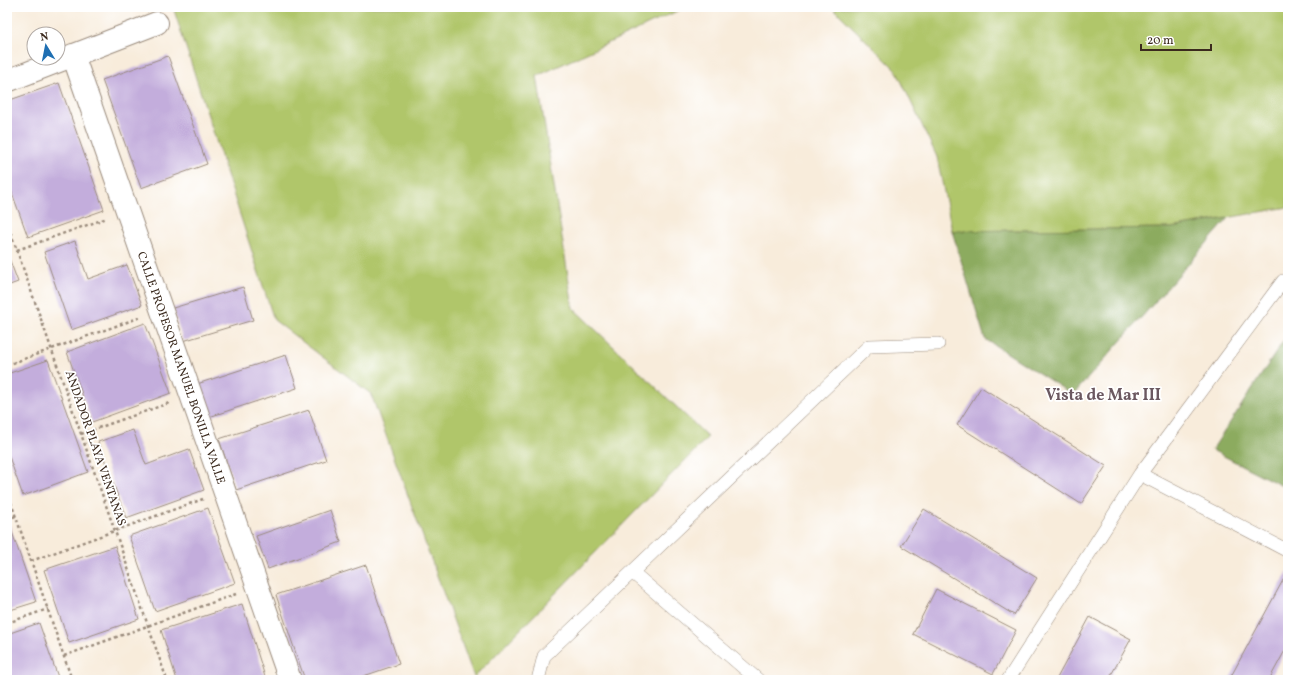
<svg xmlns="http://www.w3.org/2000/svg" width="1295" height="687" viewBox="0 0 1295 687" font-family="Vollkorn,serif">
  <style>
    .green { fill: #b0c66a; stroke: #767844 }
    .forest { fill: #8cab5e; stroke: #646a3e }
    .building { fill: #c3addc }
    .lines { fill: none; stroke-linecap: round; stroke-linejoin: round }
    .lane-casing { stroke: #9a8b7c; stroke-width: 14 }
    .street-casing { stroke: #9a8b7c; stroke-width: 24 }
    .path { stroke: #9a8b7c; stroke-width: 2.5; stroke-dasharray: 3 3; stroke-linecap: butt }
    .lane { stroke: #fff; stroke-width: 13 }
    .street { stroke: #fff; stroke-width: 22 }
    .labels { text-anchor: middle; stroke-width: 3.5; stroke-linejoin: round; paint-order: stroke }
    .street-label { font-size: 12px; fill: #3b2a1e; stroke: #fff }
    .district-label { font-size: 16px; font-weight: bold; fill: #6b5860; stroke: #fff }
  </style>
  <rect width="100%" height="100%" fill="#fff"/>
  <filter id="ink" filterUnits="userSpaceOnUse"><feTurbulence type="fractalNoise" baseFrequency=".025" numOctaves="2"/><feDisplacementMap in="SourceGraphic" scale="8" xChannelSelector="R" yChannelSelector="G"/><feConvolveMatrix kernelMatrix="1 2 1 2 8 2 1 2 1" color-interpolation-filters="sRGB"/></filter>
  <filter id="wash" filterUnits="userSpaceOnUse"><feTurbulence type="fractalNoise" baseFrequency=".012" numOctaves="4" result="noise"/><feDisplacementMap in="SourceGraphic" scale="16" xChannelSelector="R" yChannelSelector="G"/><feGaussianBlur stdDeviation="0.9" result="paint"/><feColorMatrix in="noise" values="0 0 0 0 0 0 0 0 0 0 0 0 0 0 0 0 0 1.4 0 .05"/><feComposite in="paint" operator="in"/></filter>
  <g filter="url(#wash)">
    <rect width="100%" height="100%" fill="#f8ecdb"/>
    <path class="green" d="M173,7H686L537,76L573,308L708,437L474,677L371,394L274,320Z
      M832,7H1288V207L1171,228L952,231L937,157L896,70Z"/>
    <path class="forest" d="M1229,218L1073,395L985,339L952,231L1171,228Z
      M1288,334V489L1212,450Z"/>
    <g id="blocks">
      <path class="building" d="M168,56L207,164L141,188L102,80Z
        M59,83L104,210L28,237L7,179V101Z
        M75,241L88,279L127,265L142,305L71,330L44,252Z
        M7,253L18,282L7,286Z
        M243,287L253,320L183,341L173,308Z
        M145,323L171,393L92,422L67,352Z
        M286,355L297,388L209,417L197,384Z
        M48,360L88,472L23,496L7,451V374Z
        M981,387L1106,466L1081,504L957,425Z
        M309,410L326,460L236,490L219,439Z
        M133,430L146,465L189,449L204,490L126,518L98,442Z
        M208,508L235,583L155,611L129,536Z
        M924,509L1037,578L1014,615L901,546Z
        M330,510L341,542L268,569L256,536Z
        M10,526L36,602L7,611V527Z
        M115,546L139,619L69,643L44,570Z
        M366,565L399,664L352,680H305L276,595Z
        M1288,571V645L1269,680H1229Z
        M936,589L1016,630L993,674L913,634Z
        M242,604L266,680H177L161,630Z
        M1090,617L1131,639L1111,675L1121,680H1056Z
        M39,623L59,680H7V634Z"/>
    </g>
  </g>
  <g filter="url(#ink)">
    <use href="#blocks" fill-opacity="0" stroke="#9a8b7c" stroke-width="1"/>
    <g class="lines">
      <g class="lane-casing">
        <path id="lane" d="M1140,474L1288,551
          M632,572L758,680
          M538,680L544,656L869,346L938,344
          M1008,680L1140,474L1283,281"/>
      </g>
      <g class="street-casing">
        <g id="street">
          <path id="s1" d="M73,55L290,680"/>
          <path d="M7,81L157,23"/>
        </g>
      </g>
      <path class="path" d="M7,222L167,680
        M17,250L107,218
        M7,365L141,317
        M81,434L169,403
        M7,491L72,680
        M7,519L16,516
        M31,561L203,499
        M7,623L48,609
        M64,656L236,594"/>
      <use href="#lane" class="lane"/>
      <use href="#street" class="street"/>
    </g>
  </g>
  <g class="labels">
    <g class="street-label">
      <text dy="4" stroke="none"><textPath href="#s1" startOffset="331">CALLE PROFESOR MANUEL BONILLA VALLE</textPath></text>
      <text transform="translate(96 448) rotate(71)" y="4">ANDADOR PLAYA VENTANAS</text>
    </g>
    <g class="district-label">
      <text x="1103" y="400">Vista de Mar III</text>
    </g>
  </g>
  <rect width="1295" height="687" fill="none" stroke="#fff" stroke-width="24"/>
  <g transform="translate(46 46) rotate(350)"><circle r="19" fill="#ffffff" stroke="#b1aaa5"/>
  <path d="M0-3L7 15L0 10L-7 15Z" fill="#1f6fb2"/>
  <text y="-6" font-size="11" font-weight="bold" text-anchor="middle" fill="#3b2a1e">N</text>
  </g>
  <path d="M1141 44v6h70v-6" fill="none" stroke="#3b2a1e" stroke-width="2"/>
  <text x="1147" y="44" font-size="12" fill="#3b2a1e" stroke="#ffffff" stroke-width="3" paint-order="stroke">20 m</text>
</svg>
